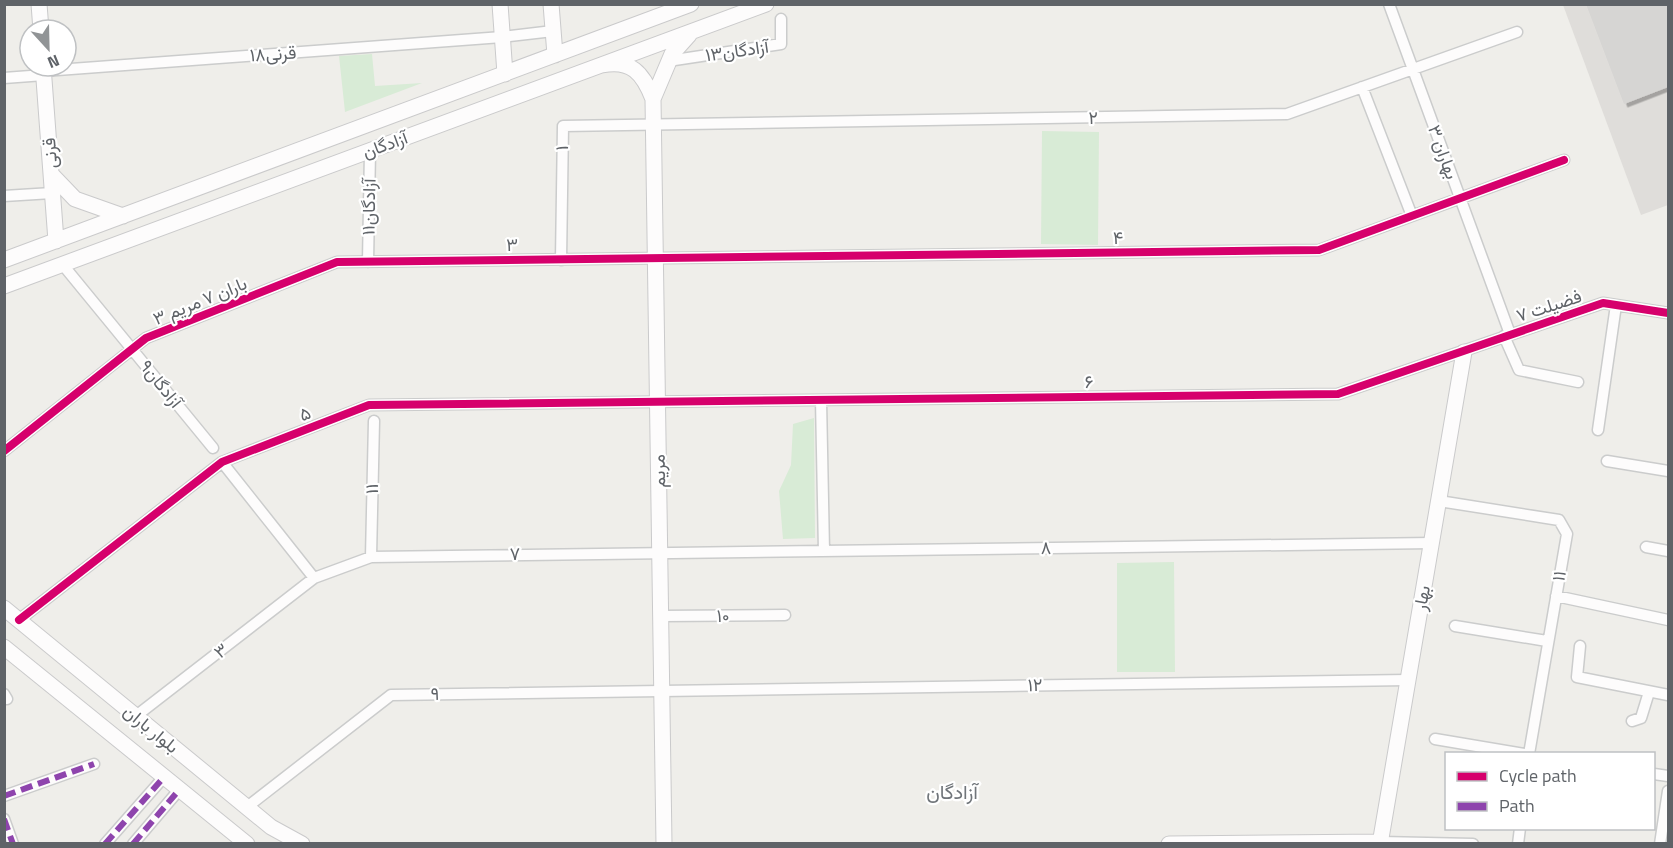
<svg xmlns="http://www.w3.org/2000/svg" width="1673" height="848" viewBox="0 0 1673 848" font-family="'Titillium Web',Vazirmatn,sans-serif">
  <style>
    .industrial { fill: #dfddda }
    .green { fill: #d8ebd6 }
    .building { fill: #d6d5d3; filter: url(#shadow) }
    .lines { fill: none; stroke-linecap: round; stroke-linejoin: round }
    .street-casing { stroke: #cbcccc; stroke-width: 13 }
    .secondary-casing { stroke: #cacacb; stroke-width: 17 }
    .street { stroke: #fdfcfc; stroke-width: 10 }
    .secondary { stroke: #fdfcfc; stroke-width: 15 }
    .quiet { stroke: #8e44ad; stroke-width: 6; stroke-dasharray: 12 6; stroke-linecap: butt }
    .cycleway-casing { stroke: #fff; stroke-width: 11 }
    .cycleway { stroke: #d6006c; stroke-width: 8 }
    .labels { text-anchor: middle; stroke-width: 4.5; stroke-linejoin: round; paint-order: stroke }
    .street-label { font-size: 18px; fill: #5f6368; stroke: #fff }
    .neighbourhood-label { font-size: 20px; fill: #70757a; stroke: #fff }
  </style>
  <defs>
    <filter id="shadow"><feDropShadow dx="3.5" dy="3.5" stdDeviation="0" flood-color="#0004"/></filter>
  </defs>
  <rect width="100%" height="100%" fill="#efeeea"/>
  <path class="industrial" d="M1563,5H1668V205L1641,215Z"/>
  <path class="green" d="M372,54L375,86L422,83L345,112L339,56Z
    M1042,131L1099,132L1098,245L1041,244Z
    M814,418L815,538L783,539L779,491L791,465L793,424Z
    M1174,562L1175,672H1117V563Z"/>
  <path class="building" d="M1586,4H1668V87L1624,104Z"/>
  <g class="lines">
    <g class="street-casing">
      <path id="street" d="M1389,4L1510,334
        M668,61L781,44V19
        M44,71L502,37L553,31
        M4,78L44,75
        M1362,87L1412,216
        M4,196L52,193
        M561,260L563,126L1287,114L1517,32
        M368,262L370,151
        M63,265L213,448
        M1504,336L1519,370L1578,382
        M821,400L824,551
        M1598,430L1616,305
        M4,451L146,338L337,262L1319,250L1564,160
        M1607,461L1668,471
        M222,462L314,578
        M1439,501L1559,520L1567,534L1529,754
        M1646,547L1668,551
        M371,557L374,421
        M1556,596L1668,620
        M661,616L785,615
        M19,620L222,462L369,405L1338,394L1603,303L1668,313
        M1455,626L1547,641
        M1580,646L1577,677L1668,695
        M4,694L7,699H4
        M136,716L314,578L371,557L1432,543
        M1632,721L1641,718L1649,692
        M1435,739L1524,754
        M1654,774L1668,776
        M4,796L94,764
        M247,807L391,695L1408,680
        M4,819L13,844
        M1381,842L1473,844
        M105,844L164,777
        M133,844L179,790
        M1518,844L1520,828
        M1660,844L1668,791"/>
    </g>
    <g class="secondary-casing">
      <path id="secondary" d="M39,4L41,30
        M500,4L505,74
        M551,4L555,55
        M602,65C631,59 643,73 653,99L664,844
        M43,66L56,241
        M653,99L672,54L689,35
        M51,174L75,199L123,216
        M4,260L691,4
        M4,286L766,4
        M4,608L271,827L302,844
        M4,647L247,844
        M1169,844L1381,842
        M1380,844L1464,352"/>
    </g>
    <use href="#street" class="street"/>
    <use href="#secondary" class="secondary"/>
    <path class="quiet" d="M4,796L94,764
      M4,819L13,844
      M105,844L164,777
      M133,844L179,790"/>
    <g class="cycleway-casing">
      <path id="cycleway" d="M4,451L146,338L337,262L1319,250L1564,160
        M19,620L222,462L369,405L1338,394L1603,303L1668,313"/>
    </g>
    <use href="#cycleway" class="cycleway"/>
  </g>
  <g class="labels">
    <g class="street-label">
      <text transform="translate(737 51) rotate(-8)" y="6">آزادگان۱۳</text>
      <text transform="translate(273 54) rotate(-4)" y="6">قرنی۱۸</text>
      <text transform="translate(1093 118) rotate(-1)" y="6">۲</text>
      <text transform="translate(385 145) rotate(-20)" y="6">آزادگان</text>
      <text transform="translate(562 148) rotate(-89)" y="6">۱</text>
      <text transform="translate(1443 152) rotate(70)" y="6">بهاران ۳</text>
      <text transform="translate(50 153) rotate(-94)" y="6">قرنی</text>
      <text transform="translate(369 207) rotate(-89)" y="6">آزادگان۱۱</text>
      <text transform="translate(1118 238) rotate(-1)" y="6">۴</text>
      <text transform="translate(512 245) rotate(-1)" y="6">۳</text>
      <text transform="translate(200 301) rotate(-22)" y="6">باران ۷ مریم ۳</text>
      <text transform="translate(1549 306) rotate(-18)" y="6">فضیلت ۷</text>
      <text transform="translate(1089 382) rotate(-1)" y="6">۶</text>
      <text transform="translate(161 384) rotate(51)" y="6">آزادگان۹</text>
      <text transform="translate(305 414) rotate(-21)" y="6">۵</text>
      <text transform="translate(659 471) rotate(-91)" y="6">مریم</text>
      <text transform="translate(372 489) rotate(-89)" y="6">۱۱</text>
      <text transform="translate(1046 548) rotate(-1)" y="6">۸</text>
      <text transform="translate(515 554) rotate(-1)" y="6">۷</text>
      <text transform="translate(1559 576) rotate(-79)" y="6">۱۱</text>
      <text transform="translate(1422 598) rotate(-80)" y="6">بهار</text>
      <text transform="translate(723 616) rotate(-1)" y="6">۱۰</text>
      <text transform="translate(221 651) rotate(-38)" y="6">۳</text>
      <text transform="translate(1035 685) rotate(-1)" y="6">۱۲</text>
      <text transform="translate(435 694) rotate(-1)" y="6">۹</text>
      <text transform="translate(151 729) rotate(39)" y="6">بلوار باران</text>
    </g>
    <g class="neighbourhood-label">
      <text x="952" y="799">آزادگان</text>
    </g>
  </g>
  <rect width="1673" height="848" fill="none" stroke="#5f6368" stroke-width="12"/>
  <rect x="1445" y="752" width="210" height="78" fill="#ffffff" stroke="#bfc1c3" stroke-width="1.5"/>
  <rect x="1457" y="772" width="30" height="9" fill="#d6006c" stroke="#bfc1c3" stroke-width="1.5"/>
  <text x="1499" y="782" font-size="18" fill="#5f6368">Cycle path</text>
  <rect x="1457" y="802" width="30" height="9" fill="#8e44ad" stroke="#bfc1c3" stroke-width="1.5"/>
  <text x="1499" y="812" font-size="18" fill="#5f6368">Path</text>
  <g transform="translate(48 48) rotate(158)"><circle r="28" fill="#ffffff" stroke="#bfc1c3" stroke-width="1.5"/>
  <path d="M0-4.5L10 22L0 15L-10 22Z" fill="#919496"/>
  <text y="-9" font-size="16" font-weight="bold" text-anchor="middle" fill="#5f6368">N</text>
  </g>
</svg>
